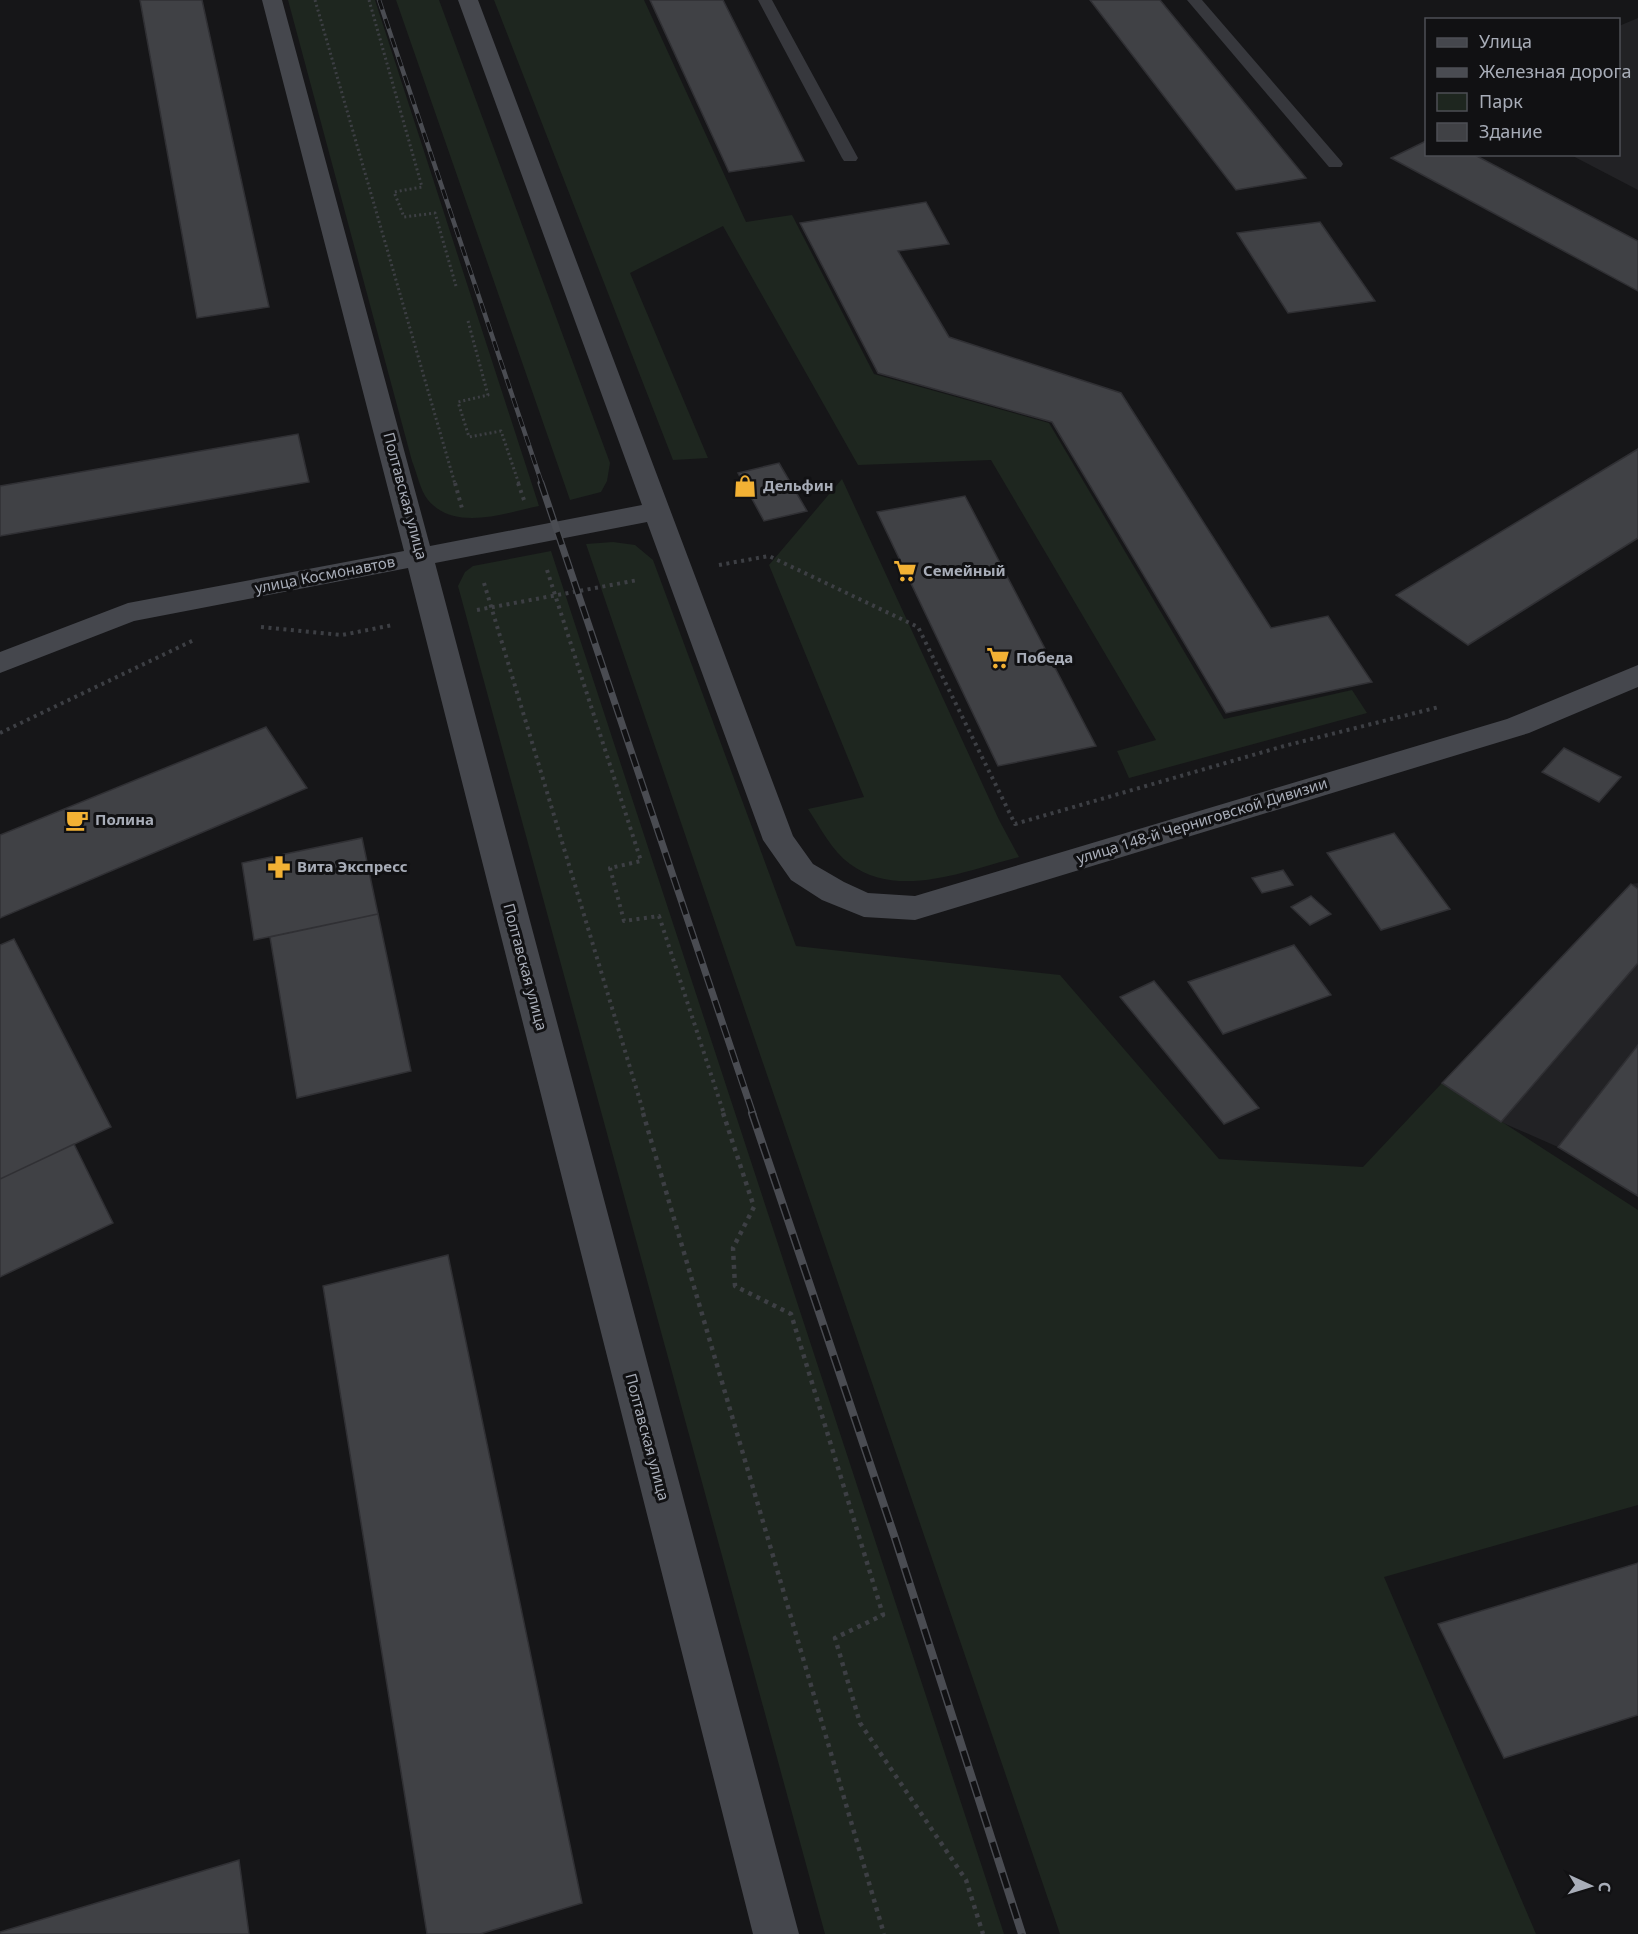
<svg xmlns="http://www.w3.org/2000/svg" width="1638" height="1934" viewBox="0 0 1638 1934" font-family="'Noto Sans',sans-serif">
  <style>
    .built { fill: #222225 }
    .green { fill: #1e261f }
    .building { fill: #404145; stroke: #303034; stroke-width: 1.5 }
    .lines { fill: none; stroke-linecap: round; stroke-linejoin: round }
    .path-far2 { stroke: #3d3f44; stroke-width: 3; stroke-dasharray: 2 3; stroke-linecap: butt }
    .path-far1 { stroke: #3d3f44; stroke-width: 4; stroke-dasharray: 3 4.5; stroke-linecap: butt }
    .path { stroke: #3d3f44; stroke-width: 4.5; stroke-dasharray: 4 5; stroke-linecap: butt }
    .lane { fill: #37383d; fill-rule: evenodd }
    .secondary { fill: #45474d; fill-rule: evenodd }
    .rail-far2-casing { stroke: #4a4c52; stroke-width: 4.5 }
    .rail-far1-casing { stroke: #4a4c52; stroke-width: 7 }
    .rail-casing { stroke: #4a4c52; stroke-width: 8 }
    .rail-far2 { stroke: #111113; stroke-width: 3; stroke-dasharray: 10; stroke-linecap: butt }
    .rail-far1 { stroke: #111113; stroke-width: 4.5; stroke-dasharray: 13; stroke-linecap: butt }
    .rail { stroke: #111113; stroke-width: 5; stroke-dasharray: 16; stroke-linecap: butt }
    .labels { text-anchor: middle; stroke-width: 6; stroke-linejoin: round; paint-order: stroke }
    .poi-label { font-size: 15px; font-weight: bold; fill: #a8adb8; stroke: #111113; text-anchor: start }
    .street-label { font-size: 15px; fill: #a8adb8; stroke: #111113 }
  </style>
  <rect width="100%" height="100%" fill="#161618"/>
  <path class="built" d="M1638,18V190L1571,155L1618,154L1619,26Z
    M1638,883V1196L1558,1147L1501,1122L1442,1083L1631,884Z"/>
  <path class="green" d="M288,0H375L539,506C505,513 455,532 428,500C420,490 417,473 412,461Z
    M396,0H439L610,463L607,481L601,492L570,500Z
    M494,0H644L746,222L792,215L874,374L1049,423L1224,719L1352,690L1367,713L1129,778L1117,751L1156,740L991,460L858,465L723,226L630,273L708,458L673,460Z
    M842,479L999,820L1019,857C968,870 898,900 850,864C832,851 820,827 808,809L864,797L769,565Z
    M613,542L635,545L653,560L796,946L1060,975L1219,1159L1363,1167L1442,1083L1638,1210V1505L1384,1577L1536,1934H1060L586,544Z
    M551,551L1004,1934H825L458,586L465,572L473,566Z"/>
  <path class="building" d="M140,0H202L269,307L197,318Z
    M650,0H723L804,161L729,172Z
    M1090,0H1160L1306,178L1236,190Z
    M1426,141V154H1473L1638,241V291L1391,158Z
    M926,202L949,244L898,251L949,337L1121,393L1271,628L1328,616L1372,682L1226,713L1052,422L878,373L800,223Z
    M1320,222L1375,301L1288,313L1237,233Z
    M298,434L309,482L0,536V486Z
    M1638,449V538L1468,645L1396,595Z
    M779,463L807,511L764,521L738,473Z
    M965,496L1096,746L998,766L877,512Z
    M266,727L307,788L0,918V835Z
    M1564,748L1621,777L1599,802L1542,772Z
    M1394,833L1450,909L1381,930L1327,853Z
    M362,838L378,914L254,940L242,863Z
    M1283,870L1293,885L1262,893L1252,878Z
    M1631,884L1638,889V963L1501,1122L1442,1083Z
    M1311,896L1331,914L1310,925L1291,907Z
    M378,914L411,1071L297,1098L270,937Z
    M14,939L111,1127L0,1179V945Z
    M1294,945L1331,995L1223,1034L1188,982Z
    M1154,981L1259,1108L1224,1124L1120,997Z
    M1638,1045V1196L1558,1147Z
    M74,1144L113,1223L0,1277V1179Z
    M448,1255L582,1903L480,1934H427L323,1286Z
    M1638,1563V1715L1504,1758L1438,1624Z
    M239,1860L249,1934H0V1932Z"/>
  <g class="lines">
    <path class="path-far2" d="M315,0L455,484
      M369,0L422,187L394,192L404,217L435,213L456,286
      M468,321L488,395L458,402L469,437L501,431L519,484"/>
    <path class="path-far1" d="M455,483L463,512
      M518,483L524,500
      M719,565L769,556L918,627L1015,824L1284,746L1439,707
      M547,570L641,861L610,868L624,921L659,916L724,1114
      M484,583L644,1114
      M477,610L638,580
      M261,627L342,635L393,625
      M0,733L194,640"/>
    <path class="path" d="M643,1113L884,1934
      M723,1113L754,1207L733,1248L735,1286L791,1314L883,1615L835,1638L860,1723L966,1880L983,1934"/>
    <path class="lane" d="M758,0H772L858,158L856,161H844L842,158Z
      M1187,0H1202L1341,161L1343,164L1341,167H1329Z"/>
    <path class="secondary" d="M262,0H282L430,546L642,505L458,0H478L793,836L813,864L844,882L868,893L915,896L1507,719L1638,665V687L1529,733L915,920L864,917L822,900L791,880L763,840L647,522L435,563L799,1934H753L408,568L134,621L0,673V652L128,603L404,551Z"/>
    <g class="rail-far2-casing">
      <path id="rail-far2" d="M379,0L542,484"/>
    </g>
    <g class="rail-far1-casing">
      <path id="rail-far1" d="M541,483L753,1114"/>
    </g>
    <g class="rail-casing">
      <path id="rail" d="M752,1113L895,1538L1022,1934"/>
    </g>
    <use href="#rail-far2" class="rail-far2"/>
    <use href="#rail-far1" class="rail-far1"/>
    <use href="#rail" class="rail"/>
  </g>
  <defs>
    <g id="shop-bare" transform="scale(1.8)"><path d="M-5-2.5h2.3a2.7 3.5 0 0 1 5.4 0H5L5.5 6h-11ZM-1.5-2.5h3a1.5 2.3 0 0 0-3 0Z" fill="#f2b134" stroke="#111113" stroke-width="2.5" paint-order="stroke"/></g>
    <g id="supermarket-bare" transform="scale(1.8)"><path d="M-6-5.5h2.5l.6 2H6L4.5 2H-2.5L-4.4-4H-6ZM-1.5 3.2a1.3 1.3 0 1 0 .1 0ZM3 3.2a1.3 1.3 0 1 0 .1 0Z" fill="#f2b134" stroke="#111113" stroke-width="2.5" paint-order="stroke"/></g>
    <g id="cafe-bare" transform="scale(1.8)"><path d="M-5.5-4.5H6V0H3Q3 3.5 0 3.5H-2.5Q-5.5 3.5-5.5 0ZM3-3.2v2h1.7v-2ZM-6 4.5H4V6H-6Z" fill="#f2b134" stroke="#111113" stroke-width="2.5" paint-order="stroke"/></g>
    <g id="pharmacy-bare" transform="scale(1.8)"><path d="M-2-6h4v4h4v4h-4v4h-4v-4h-4v-4h4Z" fill="#f2b134" stroke="#111113" stroke-width="2.5" paint-order="stroke"/></g>
  </defs>
  <g fill-rule="evenodd">
    <use href="#shop-bare" x="745" y="486"/>
    <use href="#supermarket-bare" x="905" y="571"/>
    <use href="#supermarket-bare" x="998" y="658"/>
    <use href="#cafe-bare" x="77" y="820"/>
    <use href="#pharmacy-bare" x="279" y="867"/>
  </g>
  <g class="labels">
    <g class="poi-label">
      <text x="763" y="491">Дельфин</text>
      <text x="923" y="576">Семейный</text>
      <text x="1016" y="663">Победа</text>
      <text x="95" y="825">Полина</text>
      <text x="297" y="872">Вита Экспресс</text>
    </g>
    <g class="street-label">
      <text transform="translate(405 496) rotate(75)" y="5">Полтавская улица</text>
      <text transform="translate(325 575) rotate(-11)" y="5">улица Космонавтов</text>
      <text transform="translate(1202 821) rotate(-17)" y="5">улица 148-й Черниговской Дивизии</text>
      <text transform="translate(525 967) rotate(75)" y="5">Полтавская улица</text>
      <text transform="translate(647 1437) rotate(75)" y="5">Полтавская улица</text>
    </g>
  </g>
  <rect x="1425" y="18" width="195" height="138" fill="#111113" stroke="#4d4f55" stroke-width="1.5"/>
  <rect x="1437" y="38" width="30" height="9" fill="#45474d" stroke="#4d4f55" stroke-width="1.5"/>
  <text x="1479" y="48" font-size="18" fill="#a8adb8">Улица</text>
  <rect x="1437" y="68" width="30" height="9" fill="#4a4c52" stroke="#4d4f55" stroke-width="1.5"/>
  <text x="1479" y="78" font-size="18" fill="#a8adb8">Железная дорога</text>
  <rect x="1437" y="93" width="30" height="18" fill="#1e261f" stroke="#4d4f55" stroke-width="1.5"/>
  <text x="1479" y="108" font-size="18" fill="#a8adb8">Парк</text>
  <rect x="1437" y="123" width="30" height="18" fill="#404145" stroke="#4d4f55" stroke-width="1.5"/>
  <text x="1479" y="138" font-size="18" fill="#a8adb8">Здание</text>
  <g transform="translate(1590 1886) rotate(94)" stroke="#111113" stroke-width="4.5" paint-order="stroke">
  <path d="M0-4.5L10 22L0 15L-10 22Z" fill="#a8adb8"/>
  <text y="-9" font-size="16" font-weight="bold" text-anchor="middle" fill="#a8adb8">С</text>
  </g>
</svg>
